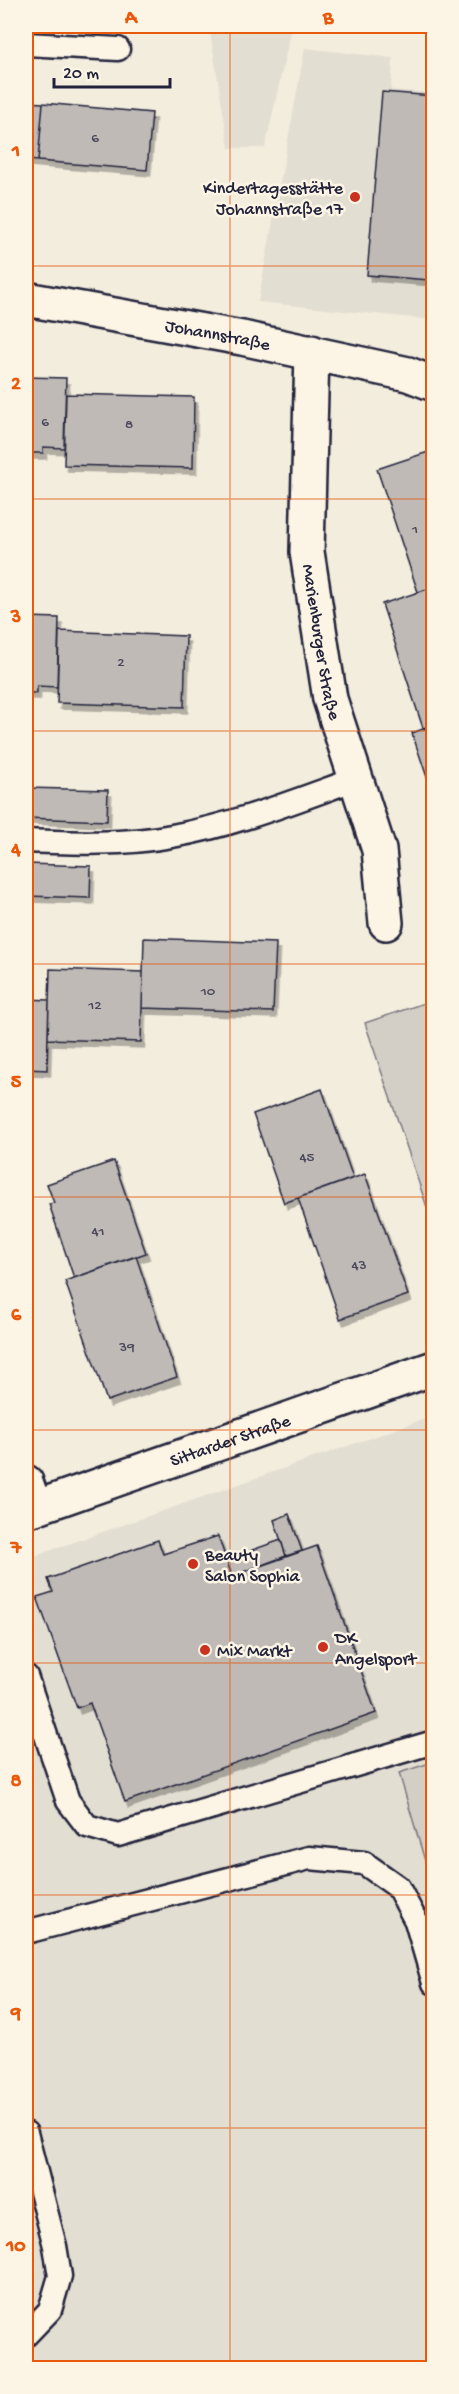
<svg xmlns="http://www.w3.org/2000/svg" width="459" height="2394" viewBox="0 0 459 2394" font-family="'Gochi Hand',sans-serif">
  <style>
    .built { fill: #e3ded2 }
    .green { fill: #d4cfc6; stroke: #7b7880; stroke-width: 1.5 }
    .building { fill: #bfbab6; stroke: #22223b; stroke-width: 1.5; filter: url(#shadow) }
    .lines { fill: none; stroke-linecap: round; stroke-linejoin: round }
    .lane-casing { stroke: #22223b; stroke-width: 27 }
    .street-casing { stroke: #22223b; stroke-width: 38 }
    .lane { stroke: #fcf5e5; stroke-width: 22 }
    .street { stroke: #fcf5e5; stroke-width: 33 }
    .grid { fill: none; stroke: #e8590c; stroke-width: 1.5; stroke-opacity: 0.55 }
    .poi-dot { fill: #c8321e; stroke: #fcf5e5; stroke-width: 2 }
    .labels { text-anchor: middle; stroke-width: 5; stroke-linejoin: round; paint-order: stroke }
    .number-label { font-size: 15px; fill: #49485a }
    .poi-label { font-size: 18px; fill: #22223b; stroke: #fcf5e5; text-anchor: start }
    .street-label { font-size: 18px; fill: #22223b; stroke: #fcf5e5 }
    .neatline { fill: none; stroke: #e8590c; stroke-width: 2 }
    .grid-label { font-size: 20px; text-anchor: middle; font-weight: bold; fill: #e8590c }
  </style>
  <defs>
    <filter id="shadow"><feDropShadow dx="3.5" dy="6" stdDeviation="0" flood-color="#0004"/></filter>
  </defs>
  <rect width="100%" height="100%" fill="#f3edde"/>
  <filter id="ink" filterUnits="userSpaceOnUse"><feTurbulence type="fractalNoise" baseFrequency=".0167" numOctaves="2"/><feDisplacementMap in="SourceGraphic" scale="12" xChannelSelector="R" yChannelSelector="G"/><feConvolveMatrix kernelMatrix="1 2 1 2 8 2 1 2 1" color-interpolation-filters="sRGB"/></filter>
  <g filter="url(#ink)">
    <path class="built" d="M209,26H292L265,148H229Z
      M305,48L393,58L391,90L433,93L432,320L258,302Z
      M433,1416V1762L399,1773L433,1888V2368H26V1559Z"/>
    <path class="green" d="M433,1000H434L433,1225L365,1023Z
      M433,1762H434L433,1888L399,1773Z"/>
    <path class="building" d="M382,92L434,96V227L429,280L367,275Z
      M26,102L43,103L38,161L26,160Z
      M43,103L152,113L147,170L38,161Z
      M26,377L66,378L64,448L43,447V453H26Z
      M66,394L194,397L193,468L64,465Z
      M434,450V587L418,592L377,469Z
      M434,587V725L423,728L382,604Z
      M26,617L59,618L57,687L37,686V693H26Z
      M59,631L186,636L184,707L57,703Z
      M434,725V798L412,733Z
      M26,788L108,790L107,821L26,818Z
      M26,864L91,866L90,898L26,896Z
      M144,938L276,943L273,1012L142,1008Z
      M50,969L143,972L141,1042L48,1039Z
      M26,999L49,1000L47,1070L26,1069Z
      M322,1089L353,1178L284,1203L253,1114Z
      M114,1161L146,1253L74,1278L49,1204L54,1203L47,1184Z
      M365,1174L408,1295L340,1319L298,1198Z
      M136,1256L177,1377L107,1401L65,1281Z
      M289,1514L302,1551L286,1556L274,1520Z
      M218,1536L232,1576L317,1546L376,1713L125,1802L90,1703L77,1708L37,1597L53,1592L48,1579L133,1549L158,1540L163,1554Z
      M281,1540L286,1556L232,1576L226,1559Z
      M182,2364L184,2368H167Z"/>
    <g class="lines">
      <g class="lane-casing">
        <path id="lane" d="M26,44L118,49
          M26,841C75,843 124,845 172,836C235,825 297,800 356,779
          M26,1676L68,1801L87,1826L118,1835L434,1742
          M26,1932L309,1858L364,1863L398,1887L416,1921L434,1983
          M26,2133L55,2246L60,2276L50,2310L26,2335"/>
      </g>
      <g class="street-casing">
        <g id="street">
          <path id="s1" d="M26,299L242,338L408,374L434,384"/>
          <path id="s2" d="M312,352L307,552L330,699L379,850L386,923"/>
          <path d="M26,1482L35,1508"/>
          <path id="s3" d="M26,1511L434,1368"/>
        </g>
      </g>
      <use href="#lane" class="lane"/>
      <use href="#street" class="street"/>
    </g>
  </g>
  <path class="grid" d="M230,26V2368M26,266H434M26,499H434M26,731H434M26,964H434M26,1197H434M26,1430H434M26,1663H434M26,1895H434M26,2128H434"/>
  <g class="poi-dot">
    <circle cx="355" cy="197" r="6"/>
    <circle cx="193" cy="1564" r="6"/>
    <circle cx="323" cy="1647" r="6"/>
    <circle cx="205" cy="1650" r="6"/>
  </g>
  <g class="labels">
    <g class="number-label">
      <text x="95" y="142">6</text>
      <text x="45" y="426">6</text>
      <text x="129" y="428">8</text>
      <text x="415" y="533">1</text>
      <text x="121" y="666">2</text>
      <text x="208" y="995">10</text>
      <text x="95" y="1009">12</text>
      <text x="307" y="1161">45</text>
      <text x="98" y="1235">41</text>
      <text x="359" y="1269">43</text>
      <text x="127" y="1351">39</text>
    </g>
    <g class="poi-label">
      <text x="343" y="193" text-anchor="end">Kindertagesstätte<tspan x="343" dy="21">Johannstraße 17</tspan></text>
      <text x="205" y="1560">Beauty<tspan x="205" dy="21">Salon Sophia</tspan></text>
      <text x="335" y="1643">DK<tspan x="335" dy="21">Angelsport</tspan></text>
      <text x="217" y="1656">Mix Markt</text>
    </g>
    <g class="street-label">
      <text dy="6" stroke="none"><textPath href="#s1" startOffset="195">Johannstraße</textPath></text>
      <text dy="6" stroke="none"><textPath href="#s2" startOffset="291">Marienburger Straße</textPath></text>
      <text dy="6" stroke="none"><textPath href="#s3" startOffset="216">Sittarder Straße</textPath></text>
    </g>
  </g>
  <rect width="459" height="2394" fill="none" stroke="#fcf5e5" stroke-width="66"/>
  <path d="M54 78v9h116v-9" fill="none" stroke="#22223b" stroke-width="3"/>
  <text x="63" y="78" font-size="18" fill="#22223b" stroke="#fcf5e5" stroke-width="4.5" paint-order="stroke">20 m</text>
  <rect x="33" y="33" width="393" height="2328" class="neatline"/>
  <g class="grid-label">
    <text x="131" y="23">A</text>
    <text x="328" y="23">B</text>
    <text x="16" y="156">1</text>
    <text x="16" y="389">2</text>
    <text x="16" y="622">3</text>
    <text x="16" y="855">4</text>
    <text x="16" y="1087">5</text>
    <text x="16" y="1320">6</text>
    <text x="16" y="1553">7</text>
    <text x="16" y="1786">8</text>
    <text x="16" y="2019">9</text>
    <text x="16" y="2251">10</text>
  </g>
</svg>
